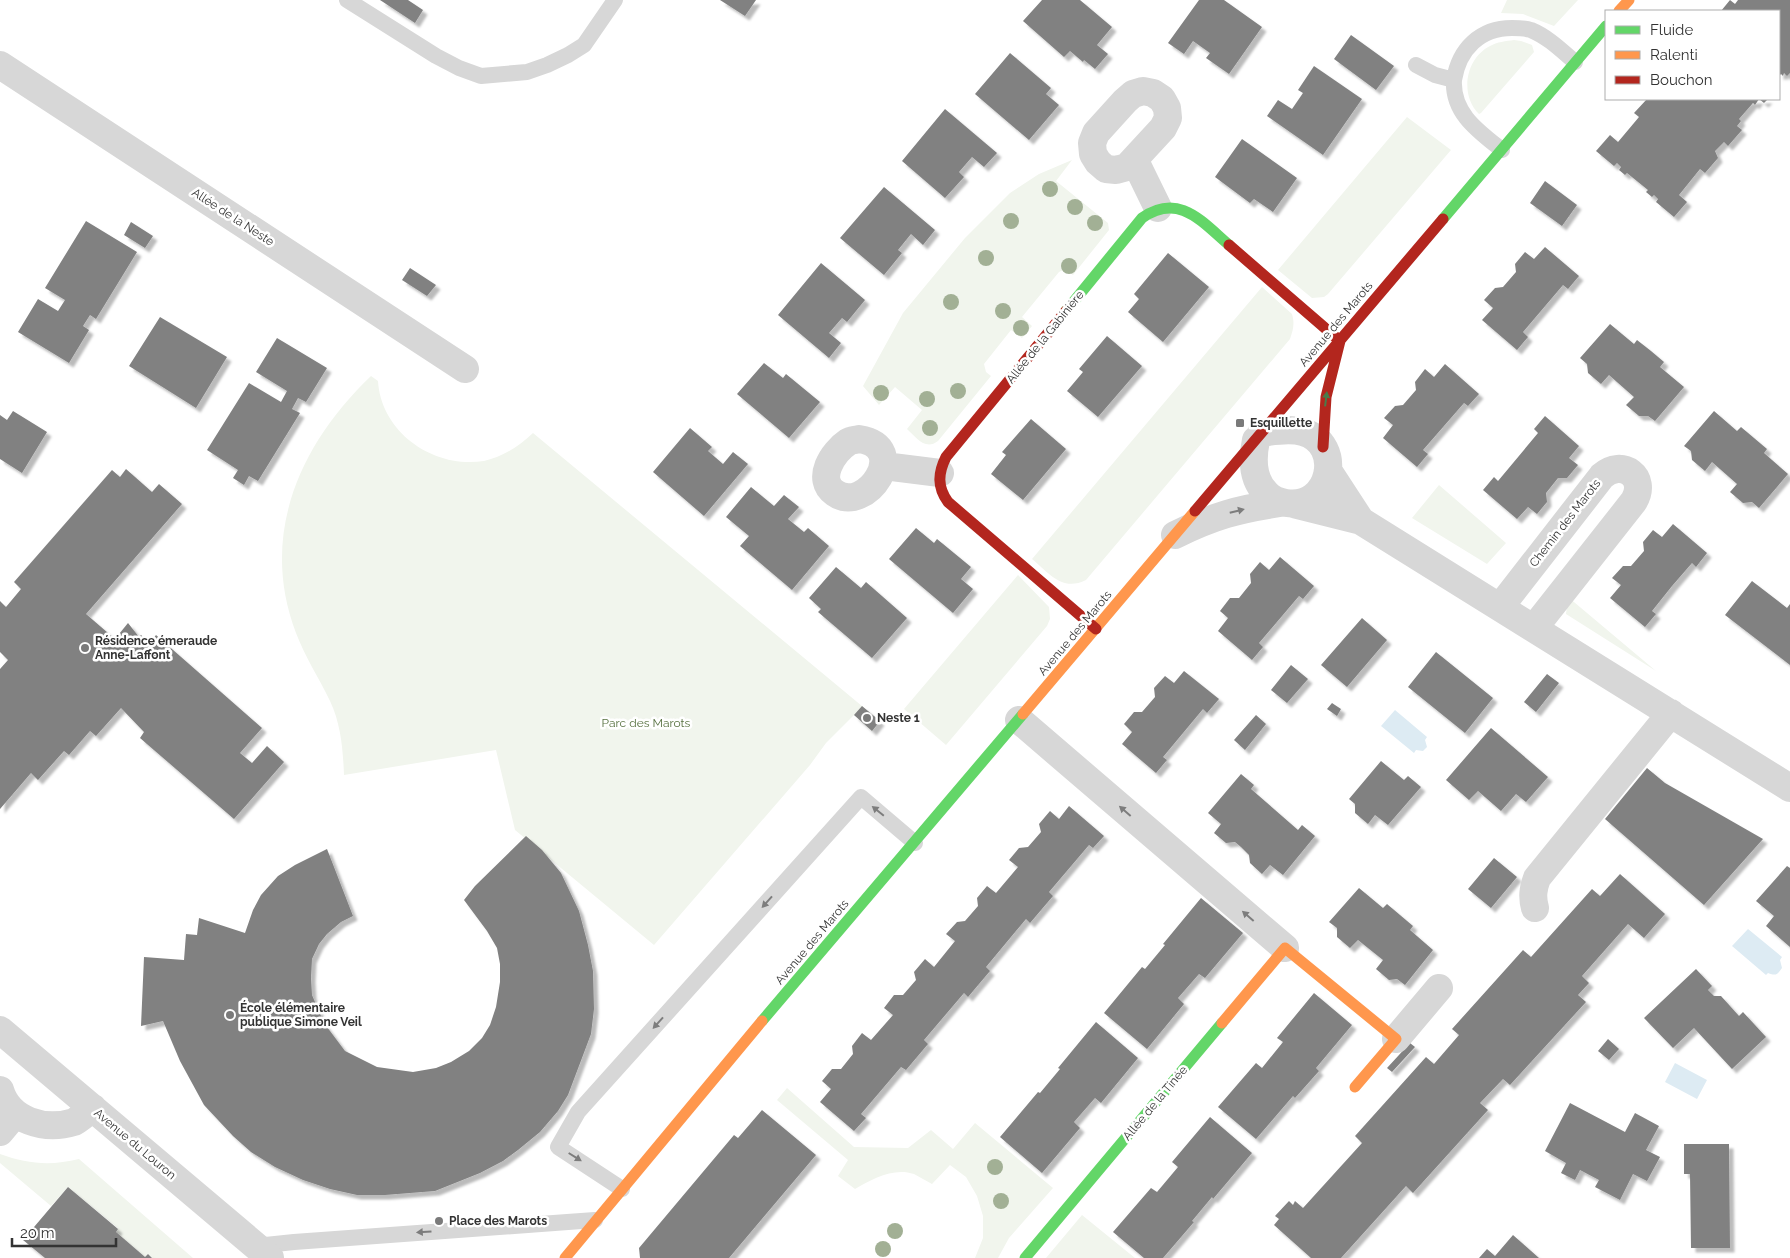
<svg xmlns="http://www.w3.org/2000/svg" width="1790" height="1258" viewBox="0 0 1790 1258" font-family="Raleway,sans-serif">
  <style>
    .green { fill: #f1f5ed }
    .water { fill: #ddebf3 }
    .building { fill: #818181; filter: url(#shadow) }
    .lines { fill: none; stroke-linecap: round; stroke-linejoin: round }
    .lane { stroke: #d7d7d7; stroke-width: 16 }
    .street { stroke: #d7d7d7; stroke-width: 28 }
    .fast { stroke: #63d668; stroke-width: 11 }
    .slow { stroke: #ff974d; stroke-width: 11 }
    .jam { stroke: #b3261e; stroke-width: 11 }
    .tree { fill: #a2b095 }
    .oneway { fill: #497c4b }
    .oneway2 { fill: #7d7d7d }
    .poi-dot { fill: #7a7a7a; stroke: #fff; stroke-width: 2 }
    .labels { text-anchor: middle; stroke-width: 5; stroke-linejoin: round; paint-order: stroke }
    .street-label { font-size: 12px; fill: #333; stroke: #fff }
    .poi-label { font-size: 12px; font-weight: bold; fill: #333; stroke: #fff; text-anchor: start }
    .park-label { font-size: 12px; fill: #56703f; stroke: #fff }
  </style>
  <defs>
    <filter id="shadow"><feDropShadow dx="4.5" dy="4.5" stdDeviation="1" flood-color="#0004"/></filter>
  </defs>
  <rect width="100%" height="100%" fill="#fff"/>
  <path class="green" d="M1507,0H1578L1554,26L1523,14L1501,13Z
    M1514,40L1521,41L1532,45L1534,52L1481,113L1479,114C1459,94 1466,58 1490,46C1497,42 1506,41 1514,40Z
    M1407,117L1451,150L1328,294L1324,297L1312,298L1278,270Z
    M1072,160L1056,181L1108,223L1109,230L1073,275C1068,271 1065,269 1059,272L1022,317L1032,326L1022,338L1011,330L984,364L986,372L991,376L938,441C925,451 916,437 907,429L922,410L895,387L879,405L863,386L903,313L965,238L1010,193L1039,174Z
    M1262,287L1292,314C1295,324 1293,330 1290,339L1086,580C1062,592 1049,573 1032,559Z
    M371,376L378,381C381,432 433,469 484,461C503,457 519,446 533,433L880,721L872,731L854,715L826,743L810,765L654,945L515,830L496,750L344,775C343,750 341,724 330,701C319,678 305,657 296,633C259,536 299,445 371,376Z
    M1439,485L1506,543L1487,564L1412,518Z
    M1018,575L1049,607L1050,619L1047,626L946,745L904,709Z
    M1568,597L1656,671L1566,614Z
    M787,1088L854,1147L908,1148L931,1130L953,1149L975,1123L1053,1188L1009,1238L998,1258H975L983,1238V1216L977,1196L966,1177L950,1165L932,1184C926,1181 920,1177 914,1174C894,1167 872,1179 855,1189L838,1176L848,1160L777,1100Z
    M0,1154C27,1164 51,1166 79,1159L193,1258H152L148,1254L145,1257L116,1232L118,1228L68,1187L51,1206L0,1163Z
    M1082,1215L1135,1258H1046Z"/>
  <path class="water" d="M1395,710L1427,737L1425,740L1427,747L1423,751L1416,750L1414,753L1381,726Z
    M1748,929L1782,957L1780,960L1782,968C1777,975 1776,976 1768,973L1766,975L1732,946Z
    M1675,1063L1707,1080L1697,1099L1665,1082Z"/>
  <path class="building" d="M380,0H408L423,10L415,23Z
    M720,0H756L745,16Z
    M1042,0H1080L1112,27L1097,45L1108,54L1095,69L1084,60L1083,62L1070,51L1064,57L1023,21Z
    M1199,0H1224L1262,27L1229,74L1206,58L1210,53L1193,41L1184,54L1168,43Z
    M1730,0L1735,4L1738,0H1790V73L1787,76L1784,73L1783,76L1781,74L1779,76V11H1721Z
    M1351,35L1394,66L1376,90L1334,59Z
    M1010,53L1051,88L1046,94L1059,105L1029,140L975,94Z
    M1314,66L1362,99L1323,155L1267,116L1278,100L1292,109L1303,93L1298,90Z
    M1647,99L1650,100L1768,99L1764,103L1759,99L1755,105L1753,103L1739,119L1741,121L1737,126L1742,130L1728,146L1724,142L1715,151L1718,158L1705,173L1700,169L1679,195L1687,202L1674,217L1656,202L1658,199L1654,195L1652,197L1646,192L1648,190L1627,173L1625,175L1619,170L1621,167L1617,163L1614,166L1596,151L1610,135L1618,142L1639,117L1634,113Z
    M945,109L997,153L984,167L972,157L959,172L964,177L945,198L902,161Z
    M1242,139L1297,178L1273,212L1254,199L1250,203L1215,177Z
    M1545,181L1577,205L1562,226L1530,203Z
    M884,187L935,230L923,245L911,234L898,250L902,253L884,275L840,238Z
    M86,221L137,252L96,319L90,315L83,326L89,330L69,363L18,332L38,299L58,311L65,300L45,288Z
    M131,222L153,236L145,248L124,235Z
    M1545,247L1579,276L1568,289L1563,285L1523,332L1528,337L1517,350L1482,320L1493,308L1484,300L1495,288L1503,287L1516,272L1515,264L1525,252L1534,259Z
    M1168,253L1209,287L1163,342L1128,312L1139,299L1134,294Z
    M821,263L865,300L847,322L842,318L829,333L841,343L829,358L778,315Z
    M410,268L436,285L427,296L402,280Z
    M160,317L227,357L196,408L129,366Z
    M1610,324L1634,344L1637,340L1651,351L1664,362L1660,367L1684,387L1655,421L1648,416H1639L1626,405L1634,397L1609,375L1601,384L1588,373L1587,364L1580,358Z
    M1107,336L1142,366L1098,417L1067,391L1083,372L1079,369Z
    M277,338L327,368L306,402L298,398L292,409L300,413L258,481L249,476L244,485L233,478L238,470L207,450L249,383L281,402L287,391L256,372Z
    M764,363L783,378L786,374L820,402L789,438L737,394Z
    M1445,364L1479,394L1468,406L1464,403L1423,450L1428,454L1417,467L1383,438L1393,425L1384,418L1395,406L1403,405L1416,390L1415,382L1425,369L1434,377Z
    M13,411L47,432L22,473L0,459V415L7,420Z
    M1714,411L1737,431L1741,427L1767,449L1764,453L1788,474L1759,508L1752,502L1743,503L1730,492L1737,484L1712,462L1705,471L1692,460L1691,451L1684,446Z
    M1545,416L1579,446L1569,458L1578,465L1567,478H1558L1546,493L1547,502L1537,514L1528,507L1517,519L1483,490L1494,477L1498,481L1538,433L1534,429Z
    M1031,419L1066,449L1023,500L991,474L1006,455L1002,452Z
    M690,428L712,447L708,451L723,464L733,452L748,464L704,516L653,472Z
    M126,469L152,492L159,484L182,504L86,614L115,639L128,623L139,637L141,635L150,643L156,635L262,728L240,753L252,763L267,746L284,762L234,819L140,738L144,732L121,708L96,736L90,731L69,755L64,751L38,780L31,773L0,809V669L8,660L0,652V601L6,607L21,589L14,582L112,470L120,477Z
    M751,487L774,506L784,495L799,507L788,519L804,532L808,528L829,546L792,590L740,546L749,536L726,517Z
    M1673,524L1707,553L1696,567L1692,563L1672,586L1652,611L1656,614L1645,627L1610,598L1621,585L1612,578L1623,566H1631L1644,551L1643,542L1653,530L1662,537Z
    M916,528L934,543L937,539L971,567L961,579L973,589L953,613L889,559Z
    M1280,557L1314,586L1303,599L1299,596L1259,643L1263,647L1252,660L1218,631L1228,618L1220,611L1230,598H1239L1251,583L1250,574L1260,562L1269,570Z
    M836,567L861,588L866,582L907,618L872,658L818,612L821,609L809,598Z
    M1752,581L1787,608L1790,604V665L1725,615Z
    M1362,618L1387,640L1347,687L1321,665Z
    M1436,652L1493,698L1465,733L1408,687Z
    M1291,665L1308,679L1287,703L1271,690Z
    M1184,671L1219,699L1207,713L1203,709L1163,757L1167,760L1156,773L1122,744L1132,732L1124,724L1134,712H1142L1155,697L1154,688L1165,676L1174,683Z
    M1547,674L1559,683L1536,712L1524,702Z
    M1332,703L1341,709L1337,716L1327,709Z
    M862,706L880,721L872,731L854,715Z
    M1256,715L1266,724L1245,750L1234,740Z
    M1491,728L1548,777L1526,802L1516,794L1501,811L1478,791L1469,800L1446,780Z
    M1381,761L1404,780L1408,776L1421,787L1388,825L1375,815L1368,824L1355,813V804L1349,799Z
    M1647,768L1665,783L1763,839L1704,905L1605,819Z
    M1241,774L1254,785L1251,789L1298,830L1302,825L1315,836L1283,875L1270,865L1262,874L1250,863L1249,855L1241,847L1235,842L1226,843L1214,833L1221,824L1208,813Z
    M1069,806L1104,836L1093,848L1089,845L1049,892L1053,896L1030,923L1026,919L986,967L990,971L968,997L964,993L924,1040L928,1044L906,1070L901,1067L861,1114L866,1118L854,1131L820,1102L831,1089L822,1081L832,1069H841L853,1054L852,1046L862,1033L871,1040L893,1015L884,1008L894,995H903L916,980L914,972L925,959L934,967L955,941L946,934L957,922L965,921L978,906L977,898L987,886L996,893L1018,867L1009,860L1019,848L1028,847L1041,832L1039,824L1050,811L1059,819Z
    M526,836L542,850L561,873L579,911L588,945L593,971L594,1009L591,1034L568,1095L558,1111L540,1132L518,1150L503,1161L480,1173L435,1191L385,1195H357L330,1189L303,1180L275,1167L251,1152L233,1136L204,1105L180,1061L163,1021L141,1026L144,957L184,960L186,934L197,935L199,918L245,933L253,910L261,895L278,876L295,865L327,849L353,916L341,922L327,934L319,944L312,959L311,978L312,995L324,1023L345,1051L377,1067L413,1072L436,1068L451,1062L469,1051L482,1038L490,1025L496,1007L500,982V964L497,948L487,931L464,900L475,886Z
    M1494,858L1517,877L1491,908L1468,889Z
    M1787,866L1790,868V947L1766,926L1774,916L1756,901Z
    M1620,874L1665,914L1644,938L1628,924L1582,976L1589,983L1578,995L1586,1002L1510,1085L1503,1079L1480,1103L1488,1110L1413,1193L1406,1186L1341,1258H1311L1274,1225L1279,1219L1275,1216L1289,1201L1293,1205L1295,1201L1303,1208L1362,1143L1355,1136L1426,1057L1434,1064L1459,1035L1452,1029L1523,950L1531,957L1592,889L1600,896Z
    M1359,888L1383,908L1387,904L1413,926L1410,930L1433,950L1405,985L1397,979L1389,980L1376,969L1383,960L1358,940L1350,948L1337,937V928L1329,922Z
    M1201,898L1243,933L1205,978L1199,974L1178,998L1184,1004L1147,1049L1104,1013L1142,967L1145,969L1165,945L1163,944Z
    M1696,969L1712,986L1708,990L1714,996H1721L1739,1016L1743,1012L1766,1037L1732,1069L1694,1028L1673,1048L1644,1018Z
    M1314,993L1352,1025L1316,1068L1319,1071L1295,1098L1293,1096L1256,1139L1218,1107L1256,1063L1262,1068L1283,1042L1277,1038Z
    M1096,1022L1138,1058L1101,1103L1095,1098L1074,1122L1080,1128L1042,1173L1000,1137L1038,1092L1040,1093L1060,1069L1058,1068Z
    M1608,1039L1619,1049L1609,1060L1598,1051Z
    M1410,1043L1415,1047L1392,1072L1387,1068Z
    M1570,1103L1625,1132L1635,1113L1659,1126L1646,1150L1660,1157L1647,1181L1633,1174L1620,1200L1595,1187L1599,1180L1580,1170L1575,1180L1561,1173L1566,1163L1545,1151Z
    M762,1110L816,1155L729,1258H640L639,1248L734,1135L738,1138Z
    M1210,1117L1252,1153L1213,1199L1212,1197L1192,1221L1194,1222L1163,1258H1144L1113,1232L1151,1188L1157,1192L1178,1167L1172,1162Z
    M1684,1144H1729L1730,1248H1691L1690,1174H1684Z
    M68,1187L118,1229L116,1232L145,1257L148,1254L152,1258H45L23,1240Z
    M1513,1235L1539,1258H1479L1487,1249L1495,1256Z"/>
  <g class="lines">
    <path class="lane" d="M347,0L436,56L459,68L481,76L527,72L547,65L568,55L584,45L615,0
      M1416,65L1435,75L1454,80C1452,113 1478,131 1502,150
      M1454,80C1459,49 1480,28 1512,28C1519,28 1525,28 1531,30C1548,37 1562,51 1575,62
      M622,1189L558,1147L578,1112L861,797L915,843
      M256,1246L294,1242L595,1220"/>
    <path class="street" d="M0,65L465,369
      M1143,91L1153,93L1162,99L1167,108L1168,118L1163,128L1127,167L1116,170L1106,169L1098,162L1093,154L1092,143L1096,133L1125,101L1133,94Z
      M1135,161L1158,208
      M859,439C912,447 866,515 835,493C815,479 833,452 848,442C851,440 856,440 859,439Z
      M1256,440C1252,459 1252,479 1266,493C1271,499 1279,502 1286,503C1331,510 1345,444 1303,432C1290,428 1274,431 1261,433
      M884,466L940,473
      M1293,504L1361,521L1329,472
      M1361,521L1790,788
      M1175,535C1213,516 1239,509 1280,503
      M1500,607L1602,476C1622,458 1648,477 1634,501L1534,628
      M1019,720L1285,948
      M1535,908C1532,897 1533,889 1537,878L1671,713
      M0,1030L270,1258
      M1396,1039L1439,988
      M0,1090C9,1121 45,1131 74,1122C80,1119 87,1112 93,1108
      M0,1132L15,1114"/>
    <path class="fast" d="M1443,219L1606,26
      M1066,311L1142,218C1179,192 1202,222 1229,245
      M762,1021L1023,714
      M1025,1258L1222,1023"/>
    <path class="slow" d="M1619,11L1629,0
      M1023,714L1195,511
      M1222,1023L1285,948L1396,1039L1355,1087
      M565,1258L762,1021"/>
    <path class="jam" d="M1229,245L1340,341L1326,397L1323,447
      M1066,311L946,457C938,473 937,487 948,502L1096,629
      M1195,511L1443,219"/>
  </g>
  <g class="tree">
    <circle cx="1050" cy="189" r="8"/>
    <circle cx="1075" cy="207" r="8"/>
    <circle cx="1011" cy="221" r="8"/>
    <circle cx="1095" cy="223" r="8"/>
    <circle cx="986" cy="258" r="8"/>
    <circle cx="1069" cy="266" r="8"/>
    <circle cx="951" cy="302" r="8"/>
    <circle cx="1003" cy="311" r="8"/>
    <circle cx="1021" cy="328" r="8"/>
    <circle cx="958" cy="391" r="8"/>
    <circle cx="881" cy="393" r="8"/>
    <circle cx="927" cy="399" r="8"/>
    <circle cx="930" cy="428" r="8"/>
    <circle cx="995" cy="1167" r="8"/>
    <circle cx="1001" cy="1201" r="8"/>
    <circle cx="895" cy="1231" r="8"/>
    <circle cx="883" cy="1249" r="8"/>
  </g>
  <defs><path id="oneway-solid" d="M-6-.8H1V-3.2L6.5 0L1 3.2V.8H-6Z" transform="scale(1.25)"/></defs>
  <use class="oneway" href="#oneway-solid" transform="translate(1326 399) rotate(-83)"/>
  <g class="oneway2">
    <use href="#oneway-solid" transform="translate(1237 511) rotate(-14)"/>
    <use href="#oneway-solid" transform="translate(878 811) rotate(-141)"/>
    <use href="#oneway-solid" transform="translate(1125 811) rotate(-139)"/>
    <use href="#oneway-solid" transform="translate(767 902) rotate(132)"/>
    <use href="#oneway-solid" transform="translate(1248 916) rotate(-139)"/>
    <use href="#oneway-solid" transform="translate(658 1023) rotate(132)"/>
    <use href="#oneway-solid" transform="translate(575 1157) rotate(32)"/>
    <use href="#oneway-solid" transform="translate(424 1232) rotate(176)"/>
  </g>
  <g class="poi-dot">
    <rect x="1235" y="418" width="10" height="10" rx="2.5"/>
    <circle cx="85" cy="648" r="5"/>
    <circle cx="867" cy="718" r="5"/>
    <circle cx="230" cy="1015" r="5"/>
    <circle cx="439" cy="1221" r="5"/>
  </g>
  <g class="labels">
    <g class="street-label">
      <text transform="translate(233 217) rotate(33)" y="4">Allée de la Neste</text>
      <text transform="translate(1336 324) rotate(-50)" y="4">Avenue des Marots</text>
      <text transform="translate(1045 337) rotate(-51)" y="4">Allée de la Gabinière</text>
      <text transform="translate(1565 523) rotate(-52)" y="4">Chemin des Marots</text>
      <text transform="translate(1075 633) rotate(-50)" y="4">Avenue des Marots</text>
      <text transform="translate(812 942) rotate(-50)" y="4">Avenue des Marots</text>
      <text transform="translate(1155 1103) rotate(-50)" y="4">Allée de la Tinée</text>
      <text transform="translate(135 1144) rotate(40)" y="4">Avenue du Louron</text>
    </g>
    <g class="poi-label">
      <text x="1250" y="427">Esquillette</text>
      <text x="95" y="645">Résidence émeraude<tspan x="95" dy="14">Anne-Laffont</tspan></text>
      <text x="877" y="722">Neste 1</text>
      <text x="240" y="1012">École élémentaire<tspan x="240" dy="14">publique Simone Veil</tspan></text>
      <text x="449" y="1225">Place des Marots</text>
    </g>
    <g class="park-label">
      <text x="646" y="727">Parc des Marots</text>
    </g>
  </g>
  <rect x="1605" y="10" width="175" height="90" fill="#ffffff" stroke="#adadad"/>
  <rect x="1615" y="26" width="25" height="8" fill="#63d668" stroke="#adadad"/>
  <text x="1650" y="35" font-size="15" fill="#333333">Fluide</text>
  <rect x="1615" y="51" width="25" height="8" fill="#ff974d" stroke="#adadad"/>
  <text x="1650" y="60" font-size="15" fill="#333333">Ralenti</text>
  <rect x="1615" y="76" width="25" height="8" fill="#b3261e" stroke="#adadad"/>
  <text x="1650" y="85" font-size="15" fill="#333333">Bouchon</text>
  <path d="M12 1238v8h104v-8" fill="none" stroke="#333333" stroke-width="2.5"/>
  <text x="20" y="1238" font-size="15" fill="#333333" stroke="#ffffff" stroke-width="4" paint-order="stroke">20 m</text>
</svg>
